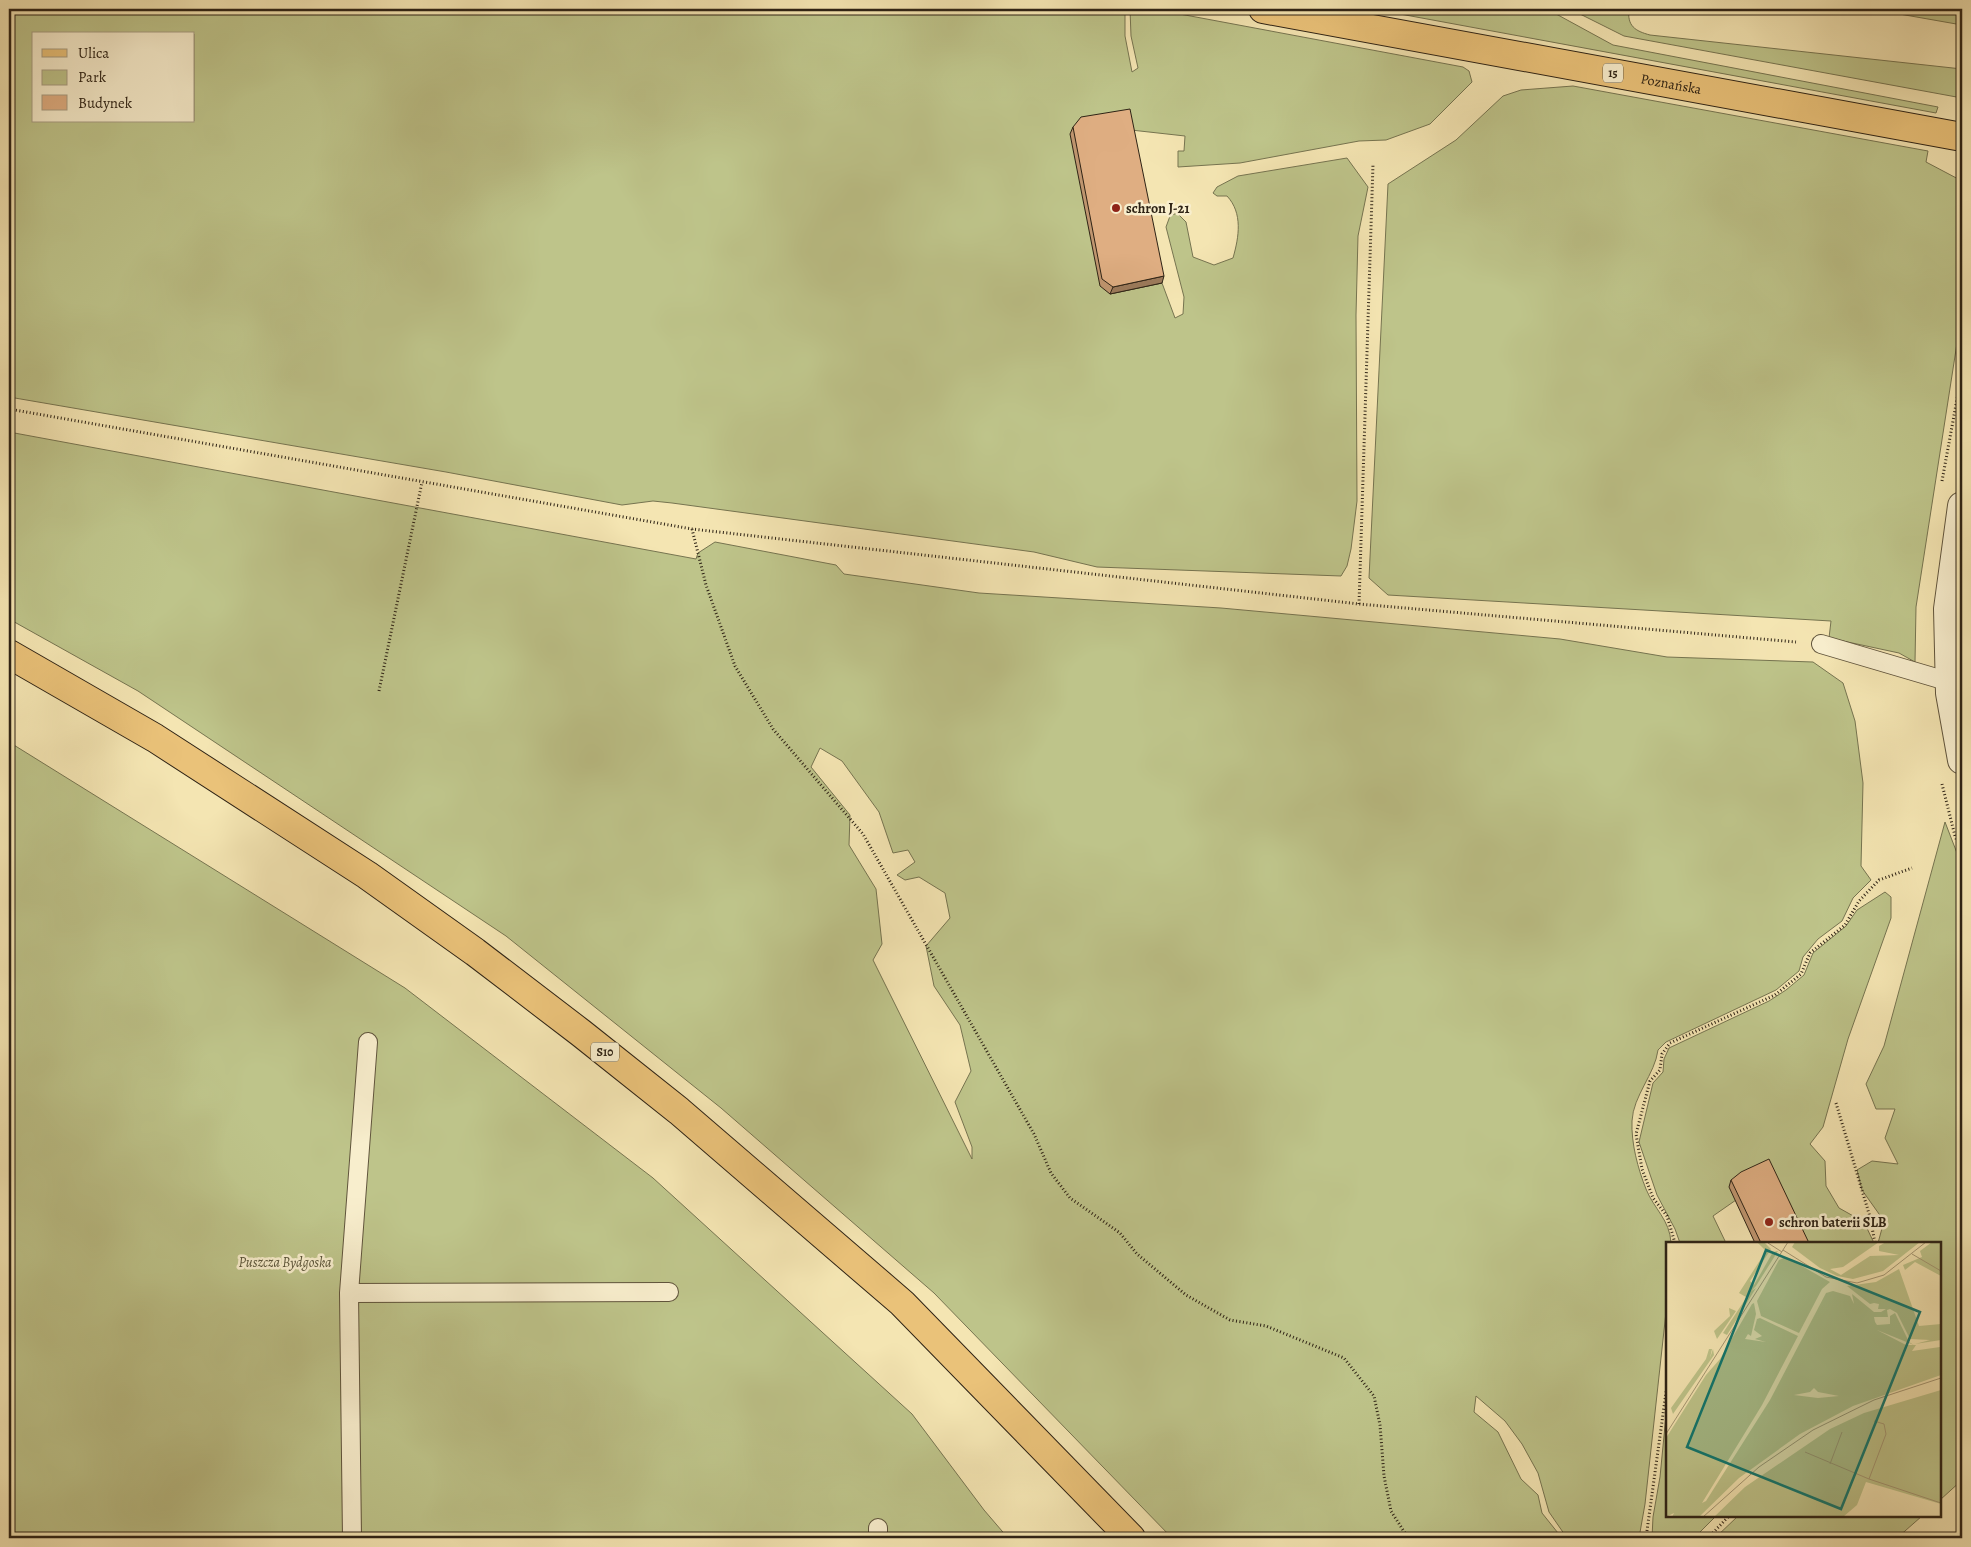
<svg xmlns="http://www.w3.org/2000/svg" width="1971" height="1547" viewBox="0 0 1971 1547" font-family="Alegreya,serif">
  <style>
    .green { fill: #bec48a; stroke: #767450; fill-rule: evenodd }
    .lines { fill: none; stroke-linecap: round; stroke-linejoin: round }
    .service-casing { stroke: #60543c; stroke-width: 20 }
    .minor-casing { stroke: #60543c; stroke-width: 30 }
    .primary-casing { stroke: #2e2315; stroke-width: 30 }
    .trunk-casing { stroke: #2e2315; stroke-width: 30 }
    .path { stroke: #2e2315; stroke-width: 3; stroke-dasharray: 1 2.5; stroke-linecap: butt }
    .service { stroke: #f8eecd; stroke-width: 18 }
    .minor { stroke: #f8eecd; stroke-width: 28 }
    .primary { stroke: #eac279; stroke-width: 28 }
    .trunk { stroke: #eac279; stroke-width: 28 }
    .wall { fill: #c09670; stroke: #2e2315 }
    .shaded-wall { fill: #9c7a5b; stroke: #2e2315 }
    .building { fill: #dfae82; stroke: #2e2315 }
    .poi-dot { fill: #8f2418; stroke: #f8eecd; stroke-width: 2 }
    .labels { text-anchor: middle; stroke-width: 5; stroke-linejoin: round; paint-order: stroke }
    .shield { fill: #f8eecd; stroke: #6b604c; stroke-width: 1 }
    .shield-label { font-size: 12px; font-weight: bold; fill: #2e2315 }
    .street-label { font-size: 14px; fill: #2e2315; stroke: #f8eecd }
    .poi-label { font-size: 14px; font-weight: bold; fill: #2e2315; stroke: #f8eecd; text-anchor: start }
    .park-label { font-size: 14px; font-style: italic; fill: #595338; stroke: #f8eecd }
    .inset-road { fill: none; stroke: #a59773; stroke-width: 1 }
    .view { fill: #0f766e; fill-opacity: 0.15; stroke: #0f766e; stroke-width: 2.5 }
    .inset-edge { fill: none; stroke: #2e2315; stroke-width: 2.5 }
  </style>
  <rect width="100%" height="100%" fill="#f4e5b2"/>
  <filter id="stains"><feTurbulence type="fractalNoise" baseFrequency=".004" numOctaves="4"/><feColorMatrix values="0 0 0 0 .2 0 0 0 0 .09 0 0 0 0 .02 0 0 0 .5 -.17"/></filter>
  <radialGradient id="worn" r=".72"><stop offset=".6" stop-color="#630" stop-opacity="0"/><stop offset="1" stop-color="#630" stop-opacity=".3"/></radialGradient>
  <path class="green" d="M9,9H1125V36L1132,72L1138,68L1131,36L1130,9H1153L1463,67L1469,71L1472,82L1430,124L1386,140L1359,141L1240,163L1178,167V151H1184L1185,136L1131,130L1162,283L1175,318L1183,314L1184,297L1166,227L1170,216L1177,213L1186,222L1193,257L1214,265L1233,258C1239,237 1243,213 1227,196H1217L1213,193L1217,187L1238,176L1347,158L1368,187L1358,236L1356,315L1357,501L1351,549L1347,566L1341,576L1097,567L1034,552L672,503L653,501L622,505L446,472L9,397ZM34,34H194V121H34Z
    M1373,9H1547L1613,45L1938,107L1936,113Z
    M1570,9H1629C1627,26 1635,31 1650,35L1962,69V98L1624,36Z
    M1871,9H1962V25Z
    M1573,86L1928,151L1926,162L1962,181V311L1916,607L1915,662L1899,653L1829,638L1831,621L1388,595L1369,578L1388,184L1456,140L1503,96L1521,90Z
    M9,432L696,559L698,553L715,542L836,565L844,574L979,593L1221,608L1560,639L1667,657L1813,662L1843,683L1855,721L1863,783L1861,866L1871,880L1853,898L1842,921L1818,939L1803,957L1799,971L1776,990L1666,1042L1658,1050C1655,1074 1633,1096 1632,1121C1631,1143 1638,1169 1646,1189C1654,1209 1670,1220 1671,1243H1667V1303L1645,1504L1639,1538H1567L1549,1512L1538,1473L1522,1444L1505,1421L1476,1396L1474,1412L1498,1432L1521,1479L1538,1495L1542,1513L1562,1538H1172L934,1293L721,1108L506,936L138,691L9,619ZM820,748L842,761L879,812L893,853L908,850L915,862L897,875L905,880L919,877L945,893L950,918L926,946L934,986L960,1025L971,1071L955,1102L972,1147V1159L873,960L882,944L876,889L849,845L850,815L811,767Z
    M9,742L405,988L653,1178L912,1414L984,1510L1008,1538H9Z
    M1945,822L1962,866V1480L1940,1500V1243H1878L1884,1221L1862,1190L1857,1170L1872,1161L1898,1164L1885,1138L1895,1109H1876L1866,1084L1884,1046Z
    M1885,892L1891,897V918L1848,1039L1823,1127L1810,1144L1825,1161L1826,1186L1839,1208L1864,1222L1874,1243H1803L1736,1200L1713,1216L1726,1243H1680L1675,1229L1657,1195L1639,1142L1653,1083L1663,1072L1664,1059L1669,1048L1769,1001L1786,990L1804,975L1813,953L1846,926L1857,910Z
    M1667,1405V1516H1716L1694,1538H1652L1653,1517L1660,1477Z
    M1738,1516H1922L1897,1538H1715Z"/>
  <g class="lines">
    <g class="service-casing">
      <path id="service" d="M1821,644L1950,682
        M349,1293L669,1292
        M352,1538L349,1293L368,1042
        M878,1538V1528"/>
    </g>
    <g class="minor-casing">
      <path id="minor" d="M1962,506L1948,609L1950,693L1962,760"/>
    </g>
    <g class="primary-casing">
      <g id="primary">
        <path id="s1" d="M1263,9L1962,137"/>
      </g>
    </g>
    <g class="trunk-casing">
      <path id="trunk" d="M9,654L155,738L367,875L475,952L581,1033L679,1111L902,1303L1131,1538"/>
    </g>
    <path class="path" d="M9,409L692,529L1359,604L1796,642
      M1942,481L1962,372
      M692,529L706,585L735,666L773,729L863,834L1034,1134L1051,1173L1070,1198L1120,1233L1137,1254L1186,1295L1230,1320L1266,1326L1344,1358L1374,1396L1380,1425L1384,1476L1391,1511L1408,1538
      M1359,604L1373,164
      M379,691L422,482
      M1942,784L1955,836L1962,853
      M1836,1103L1870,1217L1875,1243
      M1675,1243L1667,1216L1653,1198L1642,1169L1636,1134L1650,1081L1660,1070L1662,1054L1670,1043L1775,995L1801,974L1810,953L1845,925L1859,901L1879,880L1912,868
      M1646,1538L1667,1385
      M1708,1538L1729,1516"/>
    <use href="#service" class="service"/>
    <use href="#minor" class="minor"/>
    <use href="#primary" class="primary"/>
    <use href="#trunk" class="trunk"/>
  </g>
  <path class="wall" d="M1073,127L1162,283L1110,294L1100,286L1070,134Z
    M1731,1180L1809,1243H1755L1729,1187Z"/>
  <path class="shaded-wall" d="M1164,276L1162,283L1110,294L1113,287Z"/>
  <path class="building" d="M1130,109L1164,276L1113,287L1102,279L1073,127L1081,117Z
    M1769,1159L1809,1243H1761L1731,1180L1741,1172Z"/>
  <g class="poi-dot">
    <circle cx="1116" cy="208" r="5"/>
    <circle cx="1769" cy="1222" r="5"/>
  </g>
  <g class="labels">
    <g class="shield">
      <rect x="1603" y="63.5" width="20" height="19" rx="4"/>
      <rect x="591" y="1042.5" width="28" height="19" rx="4"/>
    </g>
    <g class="shield-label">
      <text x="1613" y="77">15</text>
      <text x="605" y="1056">S10</text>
    </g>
    <g class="street-label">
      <text dy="5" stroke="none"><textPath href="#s1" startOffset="415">Poznańska</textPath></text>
    </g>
    <g class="poi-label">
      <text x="1126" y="213">schron J-21</text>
      <text x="1779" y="1227">schron baterii SLB</text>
    </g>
    <g class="park-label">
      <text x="285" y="1267">Puszcza Bydgoska</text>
    </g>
  </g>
  <g transform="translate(1666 1242)">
    <rect width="275" height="275" fill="#f4e5b2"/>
    <path d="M91,0H98L105,7L84,39L88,43L107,10L112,9L90,44L80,55L73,51L100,9ZM129,0H213L177,25L164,27L175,33L204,14L233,13L213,9V4L220,0H254L217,29L187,37L171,34L154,26L126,5ZM266,0H275V34L249,20L239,28L237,23L256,15L254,9ZM120,15L164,40L156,47L133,91L95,74L91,59L113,18ZM233,27L253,84L275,82V98L249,102L264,98L244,97L231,71L224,67L221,68L222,75H208L209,80L211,83L224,82V74L229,71L243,100L248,103L211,88L240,103H250L246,109L274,105L275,133L187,164L134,192L73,236L33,275H6L8,271L0,275V196L40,133L54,117L86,62L88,61L90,72L85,94L82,92L79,97L100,100L89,97L96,94L88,88L91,77L94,76L132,94L96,163L36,261L40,259L104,158L160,51L167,49L184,54L188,62L186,52L208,70H215L220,67H212L213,62L208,61L204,62L181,44L210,40ZM148,146L152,150L173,154L152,156L128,153L144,150ZM90,46L61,93L57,91L84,50ZM63,66L70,69L51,97L48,89L64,74ZM43,107H46L44,116L47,107L48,113L7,172L5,166L40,117ZM275,148V262L200,240L191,263L177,275H48L79,245L164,187L198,171Z" fill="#bec48a" fill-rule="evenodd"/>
    <path class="inset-road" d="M102,1L116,10M117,8L160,35L191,41L218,33L260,0M246,12L275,29M0,192L122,0M139,210L203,237L275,261M164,222L176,190M203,237L220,192L218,182L208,179M37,275L93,225L147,188L208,158L275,136"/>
    <path class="view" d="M100,8L254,70L175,267L21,205Z"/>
    <rect width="275" height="275" class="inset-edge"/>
  </g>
  <rect width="1971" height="1547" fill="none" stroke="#f4e5b2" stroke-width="30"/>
  <rect x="10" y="10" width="1951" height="1527" fill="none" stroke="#2e2315" stroke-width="2.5"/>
  <rect x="15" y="15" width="1941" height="1517" fill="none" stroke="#2e2315"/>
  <rect x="32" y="32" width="162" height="90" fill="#f8eecd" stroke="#a79d83"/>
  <rect x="42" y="49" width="25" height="8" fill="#eac279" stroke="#a79d83"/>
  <text x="78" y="58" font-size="15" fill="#2e2315">Ulica</text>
  <rect x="42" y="70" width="25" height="15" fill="#bec48a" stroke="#a79d83"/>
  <text x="78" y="82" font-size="15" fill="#2e2315">Park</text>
  <rect x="42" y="95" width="25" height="15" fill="#dfae82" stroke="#a79d83"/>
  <text x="78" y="108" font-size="15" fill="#2e2315">Budynek</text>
  <rect width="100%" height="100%" filter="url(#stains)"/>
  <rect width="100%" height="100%" fill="url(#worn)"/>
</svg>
